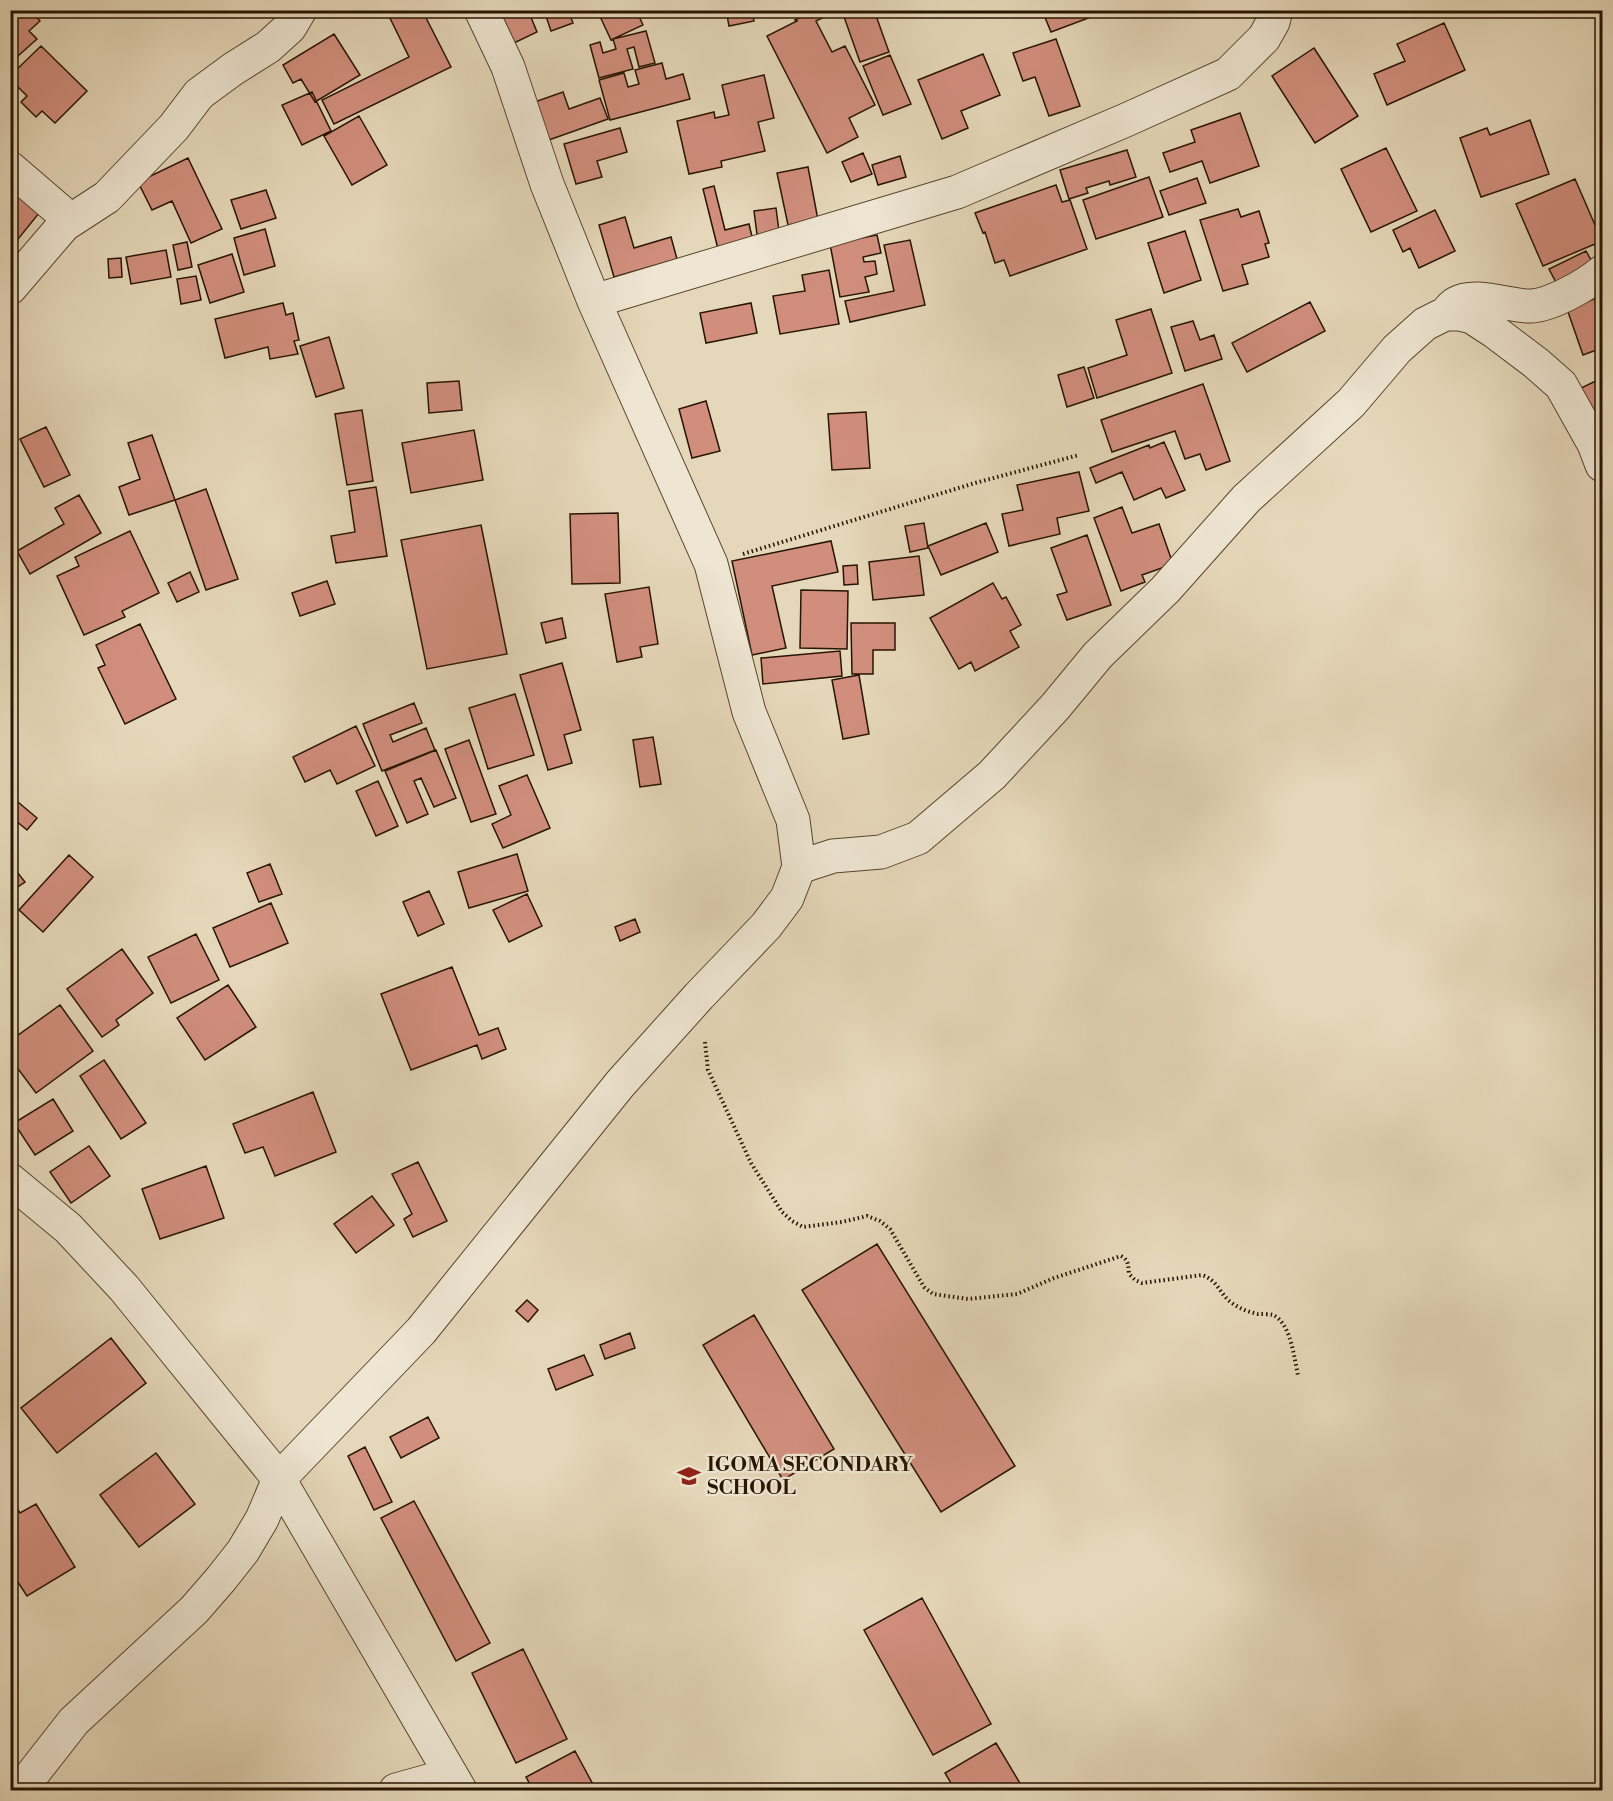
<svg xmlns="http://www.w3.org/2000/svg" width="1613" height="1801" viewBox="0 0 1613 1801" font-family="'Libre Bodoni',serif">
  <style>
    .building { fill: #d18e7d; stroke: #281500; stroke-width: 1.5 }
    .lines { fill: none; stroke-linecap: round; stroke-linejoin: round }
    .minor-casing { stroke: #57462e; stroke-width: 35 }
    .path { stroke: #281500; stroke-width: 4; stroke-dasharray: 1.5 3; stroke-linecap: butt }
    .minor { stroke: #eee5d2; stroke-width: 33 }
    .labels { text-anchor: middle; stroke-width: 4.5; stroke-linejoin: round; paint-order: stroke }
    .poi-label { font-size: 20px; font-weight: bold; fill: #281500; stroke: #eee5d2; text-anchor: start }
  </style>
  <rect width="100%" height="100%" fill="#e5d7b9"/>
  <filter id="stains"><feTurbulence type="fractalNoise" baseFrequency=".00333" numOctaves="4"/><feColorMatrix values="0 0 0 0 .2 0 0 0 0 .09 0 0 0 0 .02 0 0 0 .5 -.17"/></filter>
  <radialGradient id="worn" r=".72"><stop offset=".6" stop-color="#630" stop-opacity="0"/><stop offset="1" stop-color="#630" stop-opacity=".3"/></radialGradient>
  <path class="building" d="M10,10H30L40,21L29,31L37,39L10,63Z
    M386,10H422L451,67L334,124L322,100L409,57Z
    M497,10H528L537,32L512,44Z
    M544,10H568L573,23L551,31Z
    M597,10H636L643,25L611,40Z
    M726,10H752L754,21L729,26Z
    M809,10H838L816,21L832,52L845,46L875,105L849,118L858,137L827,153L767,36L797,21L795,20L810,12Z
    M852,10H874L889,52L860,62L843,14Z
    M1042,10H1098L1099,14L1051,32Z
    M1444,23L1465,70L1387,105L1374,74L1405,61L1397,44Z
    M646,31L655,63L639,67L634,47L627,49L633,69L599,78L590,45L600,42L603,53L616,49L613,39Z
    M334,34L360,75L315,102L301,79L293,83L283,65Z
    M1056,39L1080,106L1049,116L1035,77L1023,81L1013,53Z
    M41,46L87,91L55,123L42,111L36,117L21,102L27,96L10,79V76Z
    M1314,48L1358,116L1315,143L1272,76Z
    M983,54L1000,95L961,111L968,128L942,139L918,80Z
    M890,55L911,104L883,115L863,66Z
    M662,63L666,79L683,74L690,99L610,120L599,80L624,73L628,87L639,84L635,70Z
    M764,75L774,118L758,122L765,151L721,161L722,167L689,174L677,121L714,112L715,118L729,115L722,85Z
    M312,92L331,131L302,145L282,105Z
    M563,92L569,109L600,98L608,119L546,141L532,103Z
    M1240,113L1259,166L1210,183L1202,161L1170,172L1163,153L1195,142L1191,130Z
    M359,116L387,165L352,185L324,136Z
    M1530,120L1549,174L1481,197L1460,138L1487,128L1490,135Z
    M620,128L627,152L597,161L602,177L576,184L564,144Z
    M1386,148L1417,211L1371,232L1341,169Z
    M1127,150L1136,177L1110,185L1109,181L1086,188L1088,193L1069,199L1060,170Z
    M863,153L872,174L851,182L842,162Z
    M900,156L906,177L878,185L872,165Z
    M188,158L222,229L191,243L172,201L152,210L138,182Z
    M808,167L818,220L788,225L777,173Z
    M1149,177L1163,217L1096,239L1083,200Z
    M1197,178L1206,203L1169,215L1160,191Z
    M1575,179L1602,241L1543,266L1516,204Z
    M1056,185L1062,202L1070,200L1087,249L1010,276L1004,260L995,263L985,232L983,233L975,213Z
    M714,186L725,230L749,224L754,245L719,253L703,189Z
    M266,190L276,218L241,229L231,200Z
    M23,191L44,207L10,249V207Z
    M776,208L780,239L758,242L754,211Z
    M1238,209L1241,217L1259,211L1269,243L1265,244L1269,257L1242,265L1248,284L1223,291L1200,220Z
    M1435,210L1455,251L1419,268L1410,248L1403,252L1393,230Z
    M625,217L634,248L671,237L677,259L614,277L599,225Z
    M265,229L275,266L244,275L234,238Z
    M1185,231L1201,280L1164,293L1148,243Z
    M877,235L881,253L863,257L864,262L875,261L877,274L865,277L869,292L840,297L830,244Z
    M910,240L925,305L850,322L845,301L894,291L884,245Z
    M187,242L192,267L178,270L173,245Z
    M166,250L171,277L131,284L126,257Z
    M1586,251L1595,267L1558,286L1549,269Z
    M232,254L244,292L210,303L198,265Z
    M121,258L122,277L109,278L108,259Z
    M829,270L839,324L780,334L773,296L805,291L802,275Z
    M196,276L201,300L181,304L177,279Z
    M1602,296V348L1583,355L1567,309Z
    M1310,302L1325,331L1247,372L1232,343Z
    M283,303L286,315L293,313L299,340L294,341L298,354L270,359L268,347L225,358L215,319Z
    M751,303L757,333L706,343L700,313Z
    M1151,309L1172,373L1097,398L1088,368L1127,355L1116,320Z
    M1193,321L1200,340L1214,335L1222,359L1185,371L1171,327Z
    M329,337L344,388L316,397L300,346Z
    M1084,367L1094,398L1067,407L1058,375Z
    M1602,378V408L1592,412L1581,388Z
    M459,381L462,410L429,413L427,383Z
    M1203,384L1230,461L1206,470L1200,454L1185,459L1175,431L1112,452L1101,420Z
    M706,401L720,451L692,458L679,409Z
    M362,410L373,481L347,485L335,414Z
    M866,412L870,468L832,470L828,414Z
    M46,427L70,475L44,487L20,439Z
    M474,430L483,480L411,493L402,443Z
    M152,435L175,500L129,515L119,487L140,479L128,443Z
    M1164,442L1185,490L1166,498L1161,488L1134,500L1122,472L1096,483L1090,468L1149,445L1150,448Z
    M1079,472L1089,511L1057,518L1060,534L1009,546L1002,514L1023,510L1017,485Z
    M376,487L387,556L336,563L331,536L355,532L349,491Z
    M206,489L238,579L206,590L175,500Z
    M79,495L101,533L30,574L17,551L64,524L55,508Z
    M1122,507L1132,533L1159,524L1173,564L1142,575L1145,582L1121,591L1094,518Z
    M618,513L620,583L572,584L570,514Z
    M924,523L928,548L910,552L905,526Z
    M986,523L998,552L941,575L928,546Z
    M481,525L507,654L427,669L401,540Z
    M130,531L159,593L122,611L125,617L84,635L57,576L79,566L75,557Z
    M1087,535L1111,605L1067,620L1057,595L1067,592L1051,548Z
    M831,541L838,572L772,586L786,648L752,655L732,561Z
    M919,556L924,595L873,600L869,562Z
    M857,565L858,584L844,585L843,566Z
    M190,572L199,592L177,602L168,583Z
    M327,581L335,604L300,616L292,593Z
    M993,583L1002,599L1006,597L1021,625L1010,631L1019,647L975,671L971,662L959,669L930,618Z
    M649,587L658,644L640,647L642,657L617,662L605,594Z
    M801,590L848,591L847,649L800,648Z
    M562,618L566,638L546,643L541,623Z
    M851,623H895V650H873V674H852Z
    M140,624L176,699L125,724L98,668L105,665L96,645Z
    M840,651L842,676L763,684L761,658Z
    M562,663L581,730L564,735L572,763L548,770L520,675Z
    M859,675L869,734L843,739L832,680Z
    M515,694L534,755L488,769L469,708Z
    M414,703L422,723L390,735L393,742L426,728L435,750L382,771L363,724Z
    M356,726L375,766L337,784L330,770L305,782L293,757Z
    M653,737L661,784L640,787L633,740Z
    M469,740L496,814L471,822L445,749Z
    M436,750L456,798L434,807L421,778L414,781L428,814L407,823L385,771Z
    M527,775L550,828L503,848L492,824L511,815L499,786Z
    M378,781L398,826L376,836L356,791Z
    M12,797L37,818L27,830L10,816V799Z
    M517,854L528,891L469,908L458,872Z
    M69,855L93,877L43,932L19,910Z
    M10,863L25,882L10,892Z
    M270,864L282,894L259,902L247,873Z
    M429,891L444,924L418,936L403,902Z
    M527,894L542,926L509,942L493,910Z
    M271,903L288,943L230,967L213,928Z
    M635,919L640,932L620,941L615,927Z
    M196,934L219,980L171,1003L148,957Z
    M122,949L153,993L116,1020L119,1025L102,1037L67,989Z
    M452,967L479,1035L498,1028L506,1049L482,1059L477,1045L411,1070L381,994Z
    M228,985L256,1027L205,1060L177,1018Z
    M60,1005L93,1051L36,1093L10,1058V1041Z
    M104,1060L146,1123L121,1139L80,1076Z
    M313,1092L336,1152L275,1176L263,1147L245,1153L233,1124Z
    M53,1099L73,1131L35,1155L14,1123Z
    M89,1146L110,1176L71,1203L50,1172Z
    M418,1162L447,1221L413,1237L404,1219L412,1214L392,1174Z
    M206,1166L224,1218L160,1239L142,1189Z
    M372,1196L394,1225L356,1253L334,1224Z
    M877,1244L1015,1466L941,1512L802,1290Z
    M527,1300L538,1310L528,1322L516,1311Z
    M754,1315L834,1449L783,1480L703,1345Z
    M630,1333L635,1348L605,1359L600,1345Z
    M111,1338L146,1383L57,1453L21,1408Z
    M584,1355L593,1375L556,1390L548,1369Z
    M428,1417L439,1438L401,1458L390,1437Z
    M365,1447L392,1502L374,1510L348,1456Z
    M156,1453L195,1504L139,1547L100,1495Z
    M10,1497L20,1513L36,1504L75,1567L27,1596L10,1570Z
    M414,1501L490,1643L456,1661L381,1518Z
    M922,1598L991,1724L933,1755L864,1630Z
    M523,1649L567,1739L516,1763L472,1673Z
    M996,1743L1024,1790H955L945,1773Z
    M575,1751L596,1790H533L526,1777Z"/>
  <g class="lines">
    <g class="minor-casing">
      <path id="minor" d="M10,168L60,211L63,216L64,225L10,288
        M64,225L107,197L174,127L199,94L233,69L268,47L290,27L300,10
        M594,301L957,192L1126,120L1228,74L1264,38L1273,22L1276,10
        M1447,312C1449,310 1453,304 1457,303C1476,292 1511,307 1531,306C1552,305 1586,285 1602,272
        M799,867L833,856L881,852L918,838L992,775L1055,707L1098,655L1165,590L1246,499L1351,403L1397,349L1425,324L1445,314H1459L1472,317L1495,332L1536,363L1561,385L1594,444L1602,465
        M10,1180L68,1228L124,1288L279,1479L460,1790
        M20,1790L74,1721L194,1610L221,1579L243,1551L262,1519L279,1479L421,1331L620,1084L699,996L766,926L787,898L799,867L793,820L749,712L711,564L594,301L547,184L508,67L481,10
        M396,1790L450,1775"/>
    </g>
    <path class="path" d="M743,554L975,483L1079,455
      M705,1042L708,1070L751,1163L782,1212L792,1221L803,1227L842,1222L867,1216L880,1221L890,1229L924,1287L933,1294L968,1299L1017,1294L1054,1278L1121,1256C1129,1260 1128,1266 1129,1274L1135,1280L1142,1283L1202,1275C1218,1280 1220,1295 1232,1303C1240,1309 1249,1312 1258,1314C1263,1314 1269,1314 1273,1315C1291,1323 1294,1358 1298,1375"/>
    <use href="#minor" class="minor"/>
  </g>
  <defs>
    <g id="school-bare" transform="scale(1.8)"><path d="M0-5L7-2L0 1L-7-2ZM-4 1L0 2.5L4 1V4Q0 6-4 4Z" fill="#8f2418" stroke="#eee5d2" stroke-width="2.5" paint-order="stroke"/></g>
  </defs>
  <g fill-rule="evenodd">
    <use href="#school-bare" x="689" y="1476"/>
  </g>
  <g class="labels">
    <g class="poi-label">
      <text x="707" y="1471">IGOMA SECONDARY<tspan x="707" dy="23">SCHOOL</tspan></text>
    </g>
  </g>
  <rect width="1613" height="1801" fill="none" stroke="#e5d7b9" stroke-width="36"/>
  <rect x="12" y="12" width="1589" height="1777" fill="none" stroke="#281500" stroke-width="3"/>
  <rect x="18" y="18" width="1577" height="1765" fill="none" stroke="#281500" stroke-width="1.5"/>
  <rect width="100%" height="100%" filter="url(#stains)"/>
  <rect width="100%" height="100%" fill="url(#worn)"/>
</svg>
